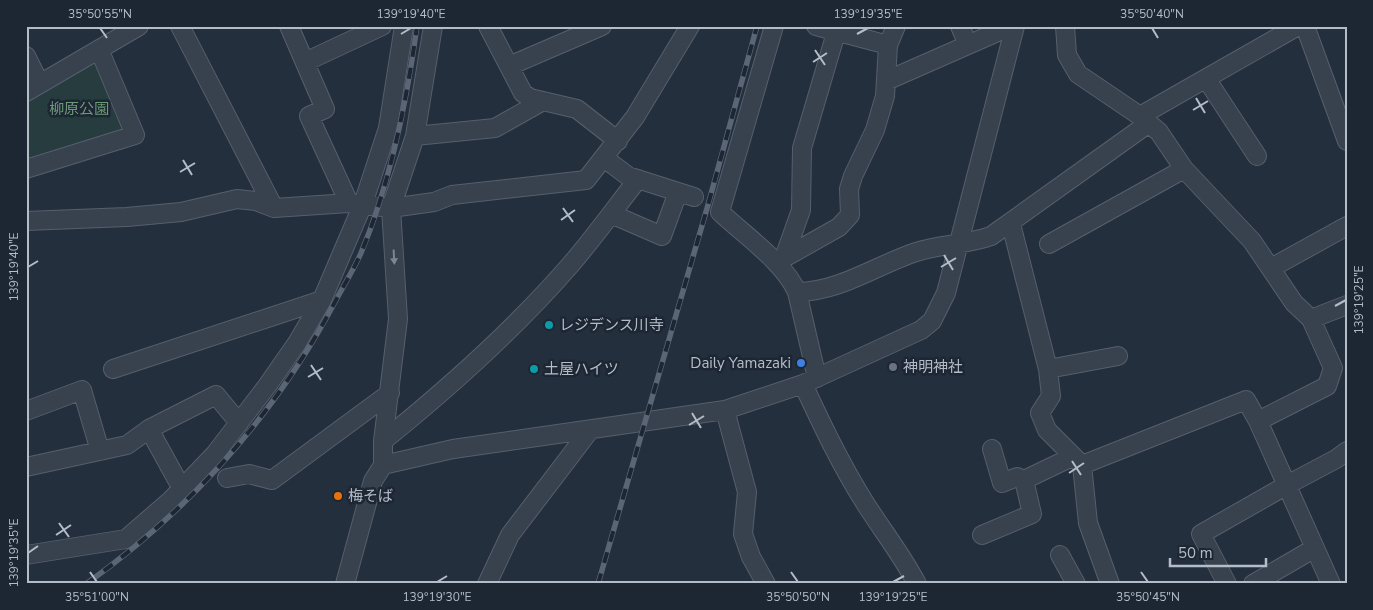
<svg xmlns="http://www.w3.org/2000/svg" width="1373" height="610" viewBox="0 0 1373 610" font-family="'Nunito Sans','Noto Sans JP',sans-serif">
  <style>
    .green { fill: #263c3f }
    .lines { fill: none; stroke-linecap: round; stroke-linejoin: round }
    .minor-casing { stroke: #565f6c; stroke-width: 20 }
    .minor { stroke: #38414e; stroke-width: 18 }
    .rail-casing { stroke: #5a6575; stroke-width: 5.5 }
    .rail { stroke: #1d2633; stroke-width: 4; stroke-dasharray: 11; stroke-linecap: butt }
    .oneway { fill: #7c8592 }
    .ticks { fill: none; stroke: #b4bcc9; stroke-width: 2 }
    .culture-dot { fill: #0f9aa8; stroke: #1d2633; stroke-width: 2 }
    .shop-dot { fill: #3f7fe0; stroke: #1d2633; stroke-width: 2 }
    .worship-dot { fill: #6b7280; stroke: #1d2633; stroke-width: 2 }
    .food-dot { fill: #e8710a; stroke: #1d2633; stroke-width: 2 }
    .labels { text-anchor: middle; stroke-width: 5; stroke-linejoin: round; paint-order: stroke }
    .park-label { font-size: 15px; fill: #6b9a76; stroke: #1d2633 }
    .poi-label { font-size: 15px; fill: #b4bcc9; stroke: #1d2633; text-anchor: start }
    .neatline { fill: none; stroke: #b4bcc9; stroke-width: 2 }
    .ticks-label { font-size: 12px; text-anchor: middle; fill: #b4bcc9 }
  </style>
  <rect width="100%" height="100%" fill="#242f3e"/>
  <path class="green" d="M99,49L135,135L26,169V92Z"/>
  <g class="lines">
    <g class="minor-casing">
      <path id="minor" d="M180,26L274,208L349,203L391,208L434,202L452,195L586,180L635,117L690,26
        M289,26L325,109L309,116L349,203
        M488,26L523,93L530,98L577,109L618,141
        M774,26L720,212C744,235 784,262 797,292
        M816,26L888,45
        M960,26L968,45
        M1065,26L1067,55L1078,74L1140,116L1159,132L1184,169L1252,241L1294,303L1311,319L1333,368L1327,386L1258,421
        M1305,26L1347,141
        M26,56L40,84
        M305,62L382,26
        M509,66L602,26
        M1207,80L1257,156
        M886,81L1011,26
        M26,92L139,26
        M1140,116L1298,26
        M415,136L495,128L543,101
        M604,158L628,176L694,197
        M26,169L135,135L99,49
        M611,214L662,236L678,192
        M26,221L127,217L181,212L237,199L256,201L274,208
        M1011,224L1048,369L1051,396L1040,413L1047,430L1082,465
        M1049,244L1184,169
        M784,258L839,227L850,215L849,189L853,176L875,130L885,96L888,45L896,26
        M780,260L784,258L801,210L802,148L838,26
        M1271,268L1347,226
        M1311,319L1347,305
        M113,369L322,300
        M1048,369L1118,356
        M817,378L797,292C839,292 877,265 916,252C941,244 966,245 991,236L1149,123
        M803,384C822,425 841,465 865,503C882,530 902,555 917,584
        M725,410L747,492L743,534L751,557L766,584
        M26,411L82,390L100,451
        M149,429L182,489
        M383,441C450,387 515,329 572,263C595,236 616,207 638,179
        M992,449L1002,483L1017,477L1024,480
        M383,465L453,449L725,410L803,384L921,330L932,321L946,293L1015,26
        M26,467L127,445L149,429L216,395L239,423
        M227,478L249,474L272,480L390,393
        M982,535L1032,514L1024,480L1072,457
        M26,555L126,539L171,500L215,454L267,386L297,343L322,300L363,204L388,128L404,26
        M1060,555L1076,584
        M345,584L373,481L383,465V441L398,319L391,208L415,136L433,26
        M487,584L510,535L590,430
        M1110,584L1088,523L1082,465L1246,400L1258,421L1331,584
        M1227,584L1201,534L1287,485L1336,459L1347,451
        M1253,584L1315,548"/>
    </g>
    <use href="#minor" class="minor"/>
    <g class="rail-casing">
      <path id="rail" d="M86,584C191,509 276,414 336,300C344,285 354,269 361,253C390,184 407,100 417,26
        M598,584L708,205L757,26"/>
    </g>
    <use href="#rail" class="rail"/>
  </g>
  <defs><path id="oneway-solid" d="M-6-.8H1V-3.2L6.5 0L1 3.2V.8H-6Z" transform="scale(1.25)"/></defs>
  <use class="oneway" href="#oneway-solid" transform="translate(394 257) rotate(87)"/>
  <path class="ticks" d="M100,28L107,38M1152,28L1158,38M401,34L411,28M857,34L868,28M815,50L825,65M813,62L827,53M1196,98L1205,113M1193,110L1208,101M183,160L192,175M180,172L195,163M563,208L573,222M561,220L575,210M944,255L953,270M28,267L38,261M941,267L956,258M1335,306L1346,300M311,365L321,380M308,377L323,368M692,413L701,428M689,425L704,416M1072,461L1081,475M1069,473L1084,463M59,523L69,537M56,535L71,525M28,553L38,546M90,572L97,582M791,572L798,582M1141,572L1148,582M437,582L447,576M893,582L904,576"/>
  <g class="culture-dot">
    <circle cx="549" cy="325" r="5"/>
    <circle cx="534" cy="369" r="5"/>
  </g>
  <circle class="shop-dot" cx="801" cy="363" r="5"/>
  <circle class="worship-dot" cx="893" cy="367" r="5"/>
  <circle class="food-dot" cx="338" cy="496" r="5"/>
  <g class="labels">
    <g class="park-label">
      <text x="79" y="114">柳原公園</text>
    </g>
    <g class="poi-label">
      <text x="559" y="330">レジデンス川寺</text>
      <text x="791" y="368" text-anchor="end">Daily Yamazaki</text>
      <text x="903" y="372">神明神社</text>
      <text x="544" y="374">土屋ハイツ</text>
      <text x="348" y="501">梅そば</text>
    </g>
  </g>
  <rect width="1373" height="610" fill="none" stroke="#1d2633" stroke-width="55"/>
  <path d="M1170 558v8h96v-8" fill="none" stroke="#b4bcc9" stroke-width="2.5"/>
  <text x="1178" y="558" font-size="15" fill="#b4bcc9" stroke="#1d2633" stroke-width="4" paint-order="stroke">50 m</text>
  <rect x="28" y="28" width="1318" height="554" class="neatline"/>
  <g class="ticks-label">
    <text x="100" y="18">35°50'55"N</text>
    <text x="411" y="18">139°19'40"E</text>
    <text x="868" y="18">139°19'35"E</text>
    <text x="1152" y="18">35°50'40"N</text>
    <text transform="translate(14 267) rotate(-90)" y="4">139°19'40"E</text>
    <text transform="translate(1359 300) rotate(-90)" y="4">139°19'25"E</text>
    <text transform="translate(14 553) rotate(-90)" y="4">139°19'35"E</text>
    <text x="97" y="601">35°51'00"N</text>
    <text x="437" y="601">139°19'30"E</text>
    <text x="798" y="601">35°50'50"N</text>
    <text x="893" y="601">139°19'25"E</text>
    <text x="1148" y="601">35°50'45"N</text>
  </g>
</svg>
